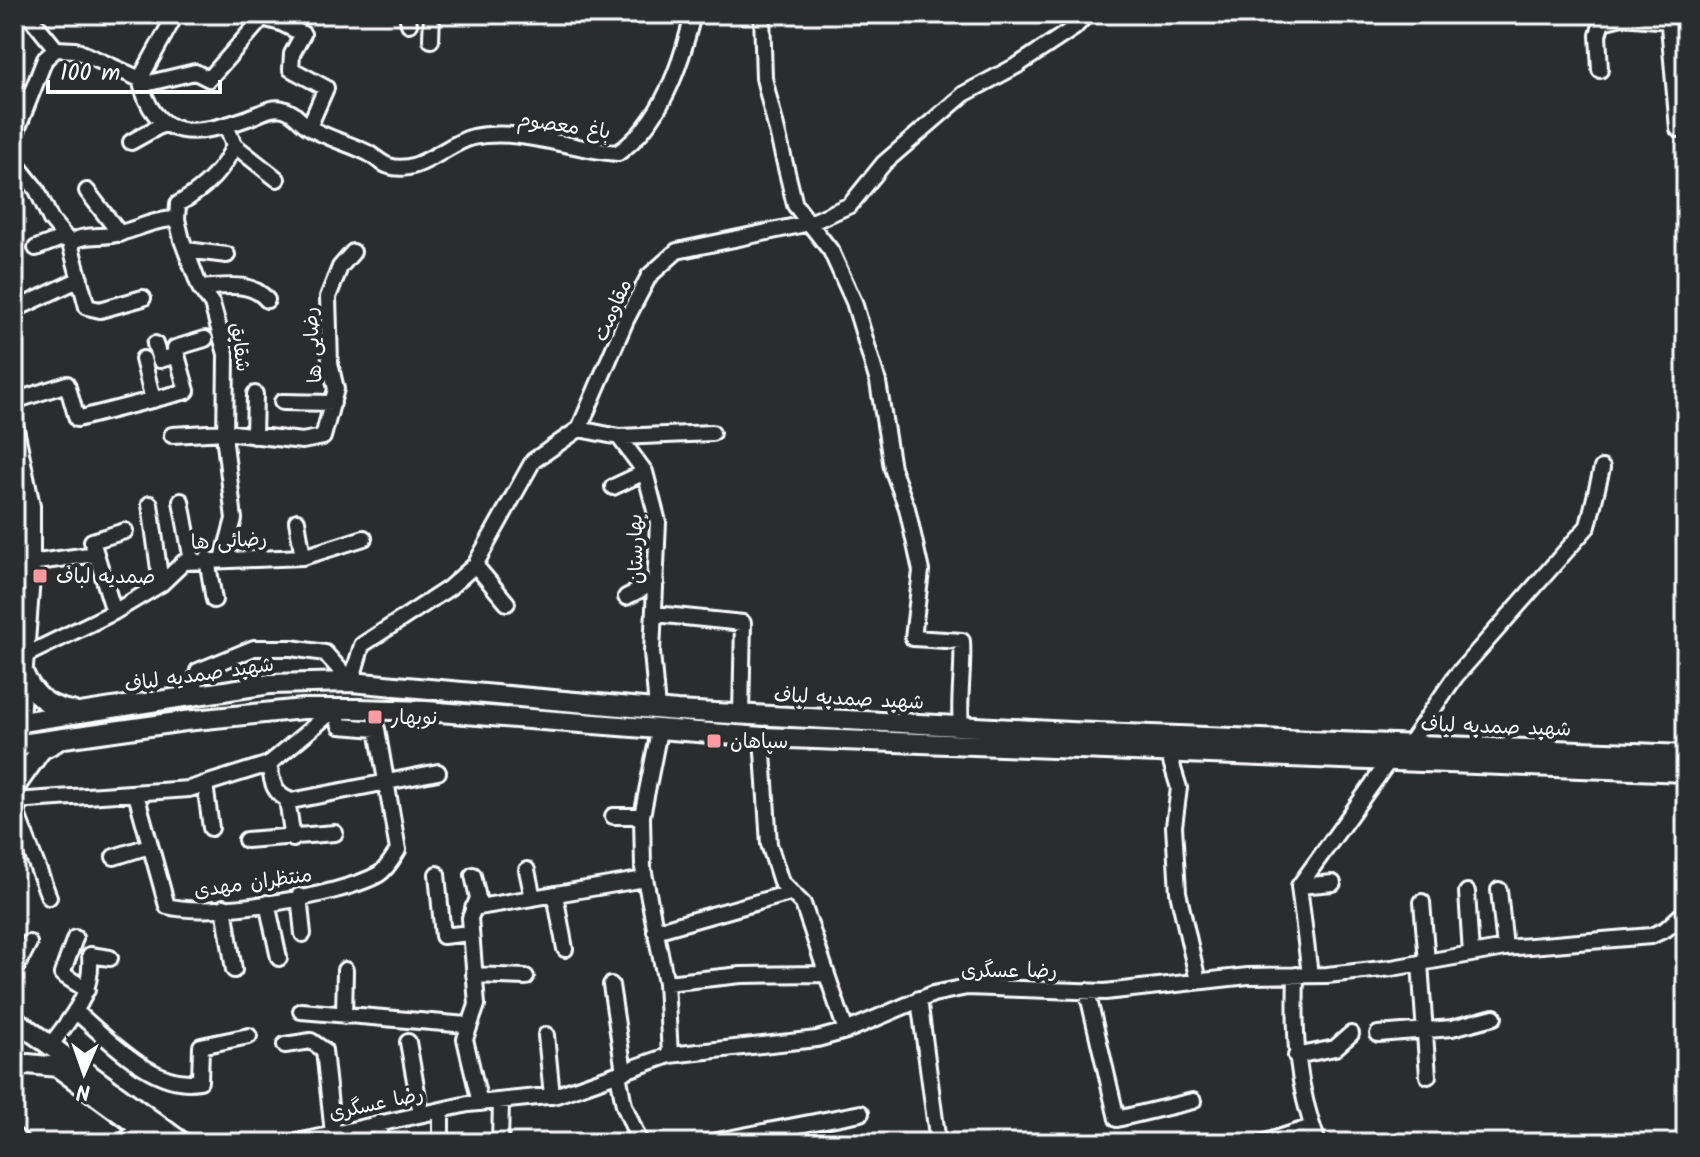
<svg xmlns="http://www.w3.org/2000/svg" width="1700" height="1157" viewBox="0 0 1700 1157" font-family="Kalam,'Playpen Sans Arabic',sans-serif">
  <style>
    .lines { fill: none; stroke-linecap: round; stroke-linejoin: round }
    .street-casing { stroke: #fff; stroke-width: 20 }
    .secondary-casing { stroke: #fff; stroke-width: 24 }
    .street { stroke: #2a2d2e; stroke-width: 14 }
    .secondary { stroke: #2a2d2e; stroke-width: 18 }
    .poi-dot { fill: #ff9aa2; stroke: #2a2d2e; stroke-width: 3 }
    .labels { text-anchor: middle; stroke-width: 8; stroke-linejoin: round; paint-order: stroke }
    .street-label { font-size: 20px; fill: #fff; stroke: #2a2d2e }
    .poi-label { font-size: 20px; fill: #fff; stroke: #2a2d2e; text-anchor: start }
  </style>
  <rect width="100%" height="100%" fill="#2a2d2e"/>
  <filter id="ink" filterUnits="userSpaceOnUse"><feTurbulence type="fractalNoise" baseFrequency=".0125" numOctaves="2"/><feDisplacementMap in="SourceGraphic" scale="16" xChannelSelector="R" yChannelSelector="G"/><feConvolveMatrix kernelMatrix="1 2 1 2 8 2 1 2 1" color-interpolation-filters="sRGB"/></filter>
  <g filter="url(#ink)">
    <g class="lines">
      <g class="street-casing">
        <path id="street" d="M28,14L56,49
          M166,14L172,21L140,79C154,144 198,136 248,118C260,114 271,106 283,109C293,111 299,120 307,126C325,138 349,143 368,153C375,157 382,164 389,166C418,176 447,143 473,137C520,127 572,150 618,153C662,122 681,65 693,14
          M407,14L409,24
          M762,14L764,78L795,205L831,251L854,302L878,382L892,468L907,508L921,571L913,638L962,641C964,670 958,697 961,726
          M1668,14L1678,129
          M263,18L281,23L303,34L292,54L291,69L326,88L309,127
          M431,40L432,14
          M1600,70L1598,35L1602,22L1622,17L1669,21
          M14,138L45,59L56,49L75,50L149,83L195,72L209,79L266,14
          M131,142L165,123
          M234,145L277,179
          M14,161L37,190L51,220L70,243
          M87,191L120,234
          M36,248L65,237
          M186,250L227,255
          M200,288C224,287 251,280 267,300
          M143,298L100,310L87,307L70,243C86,232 103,239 120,233C140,228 155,219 177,219
          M14,310L80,279
          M155,344L160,360L177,355
          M143,359L153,400
          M14,401L67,384L77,419L187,391L175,348L205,339
          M282,402L333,403
          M579,429L619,437L645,472L658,522L652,652L657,709
          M172,435L225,432L302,441L323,437L336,389L330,363L328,297L340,267L353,252
          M254,436L255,394
          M619,437L712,433
          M613,487L645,472
          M181,501L192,561
          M150,504L161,584
          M297,521L303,557
          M207,559L214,600
          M223,559L234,519L225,443L226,354L212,304L200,288L182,240L177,219L178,204C203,190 223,172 234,145L226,125
          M30,563L96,554
          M475,565L507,603
          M626,597L656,582
          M114,612L92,541L125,531
          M655,614L743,623L741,714
          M24,656L114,612L161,584L184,562L303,557L364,538
          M351,682L362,645L449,588L475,565L533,461L579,429L626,320L649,276L677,251L810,223L850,205L884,163L964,94L1018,65L1074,28L1087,14
          M193,696L198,671L254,648H291L325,653L351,682
          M659,731L642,816L643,868L666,983L670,1055
          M762,737L769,844L781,882L803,904L846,1031
          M1409,744L1455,677L1588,526L1602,468
          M1168,752L1179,788L1174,826L1178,892L1198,981
          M269,764C272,782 273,794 291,801L438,772
          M205,784L211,828
          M287,799L293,839
          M14,801L189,789L269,764L335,709L340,726L377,729L398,850C393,858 387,869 379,874C341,896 208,918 167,906L136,794
          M14,806L49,897
          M613,816H642
          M246,840L335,833
          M114,857L149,846
          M527,870L533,898
          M437,874L443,936L470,933
          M473,875L478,898L470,918L477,1005L465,1039L480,1103
          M1299,886L1333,883
          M1499,890L1505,948
          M1467,892L1471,954
          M555,894L565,949
          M299,896L303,934
          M1422,902L1427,962
          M267,903L279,958
          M224,907L234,970
          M473,908L645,879
          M655,931L790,893
          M75,938L62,974L87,990
          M1420,963L1428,1076
          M14,972L29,943
          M474,975L526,977
          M1296,975C1294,1038 1296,1083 1318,1143
          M1310,975L1299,886L1389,761
          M666,983L741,975L825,974
          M611,985L624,1072
          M1087,991L1117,1119L1193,1101
          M919,999L938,1143
          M75,1011C109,1039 154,1090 200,1081L201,1046L249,1036
          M301,1011L467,1025
          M344,1016L345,970
          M1378,1034L1452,1028L1494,1017
          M546,1035L552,1096
          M408,1042L421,1114
          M285,1045L311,1041L324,1050L334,1143
          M50,1046C72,1016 93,995 90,955L110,958
          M1296,1056L1335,1048L1351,1034
          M618,1074L624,1105L640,1143
          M441,1110V1143
          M14,1135L22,1143
          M122,1143L140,1128
          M293,1143L468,1104L557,1095L670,1055L817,1039L846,1031L933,994L967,987L1105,992L1248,976L1327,975L1392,968L1505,948L1651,936L1666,929L1686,911
          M380,1143V1122
          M500,1143L501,1101
          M707,1143L861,1113
          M1262,1143L1312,1127"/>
      </g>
      <g class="secondary-casing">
        <path id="secondary" d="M14,429L30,506V578L14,781
          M23,672C33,695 47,707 72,711
          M14,723L270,684L351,682L677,711L1070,732L1686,755
          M14,745L185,721L303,709H358L426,711L762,737L1686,772
          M17,784L41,750L56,742
          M14,1019L183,1143
          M14,1069L28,1064L58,1067
          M60,1069L161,1143"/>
      </g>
      <use href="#street" class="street"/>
      <use href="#secondary" class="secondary"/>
    </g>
  </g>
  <g class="poi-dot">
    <rect x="32" y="568" width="16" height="16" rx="4"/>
    <rect x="367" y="709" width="16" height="16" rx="4"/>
    <rect x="706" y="733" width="16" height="16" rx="4"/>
  </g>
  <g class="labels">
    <g class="street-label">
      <text transform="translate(564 125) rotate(8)" y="7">باغ معصوم</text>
      <text transform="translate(612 310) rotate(-66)" y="7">مقاومت</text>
      <text transform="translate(312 345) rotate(-94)" y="7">رضایی ها</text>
      <text transform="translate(241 347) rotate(83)" y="7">شقایق</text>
      <text transform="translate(229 540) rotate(-3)" y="7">رضائی ها</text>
      <text transform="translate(635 549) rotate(-91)" y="7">بهارستان</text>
      <text transform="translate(199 674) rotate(-8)" y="7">شهید صمدیه لباف</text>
      <text transform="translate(849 698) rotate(3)" y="7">شهید صمدیه لباف</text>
      <text transform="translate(1496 726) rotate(2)" y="7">شهید صمدیه لباف</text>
      <text transform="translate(253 882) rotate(-8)" y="7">منتظران مهدی</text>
      <text x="1009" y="977">رضا عسگری</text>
      <text transform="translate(376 1103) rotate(-12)" y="7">رضا عسگری</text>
    </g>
    <g class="poi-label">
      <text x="56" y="583">صمدیه لباف</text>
      <text x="391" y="724">نوبهار</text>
      <text x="730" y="748">سپاهان</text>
    </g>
  </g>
  <rect width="1700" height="1157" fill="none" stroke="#2a2d2e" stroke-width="48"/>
  <rect x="24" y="24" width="1652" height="1109" fill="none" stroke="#fff" stroke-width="3" filter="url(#ink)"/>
  <g transform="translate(84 1073) rotate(182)" stroke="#2a2d2e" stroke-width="6" paint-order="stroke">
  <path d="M0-6L14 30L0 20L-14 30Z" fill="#ffffff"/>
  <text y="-12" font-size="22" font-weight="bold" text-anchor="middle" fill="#ffffff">N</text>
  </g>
  <path d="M48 80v12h172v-12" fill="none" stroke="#ffffff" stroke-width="4"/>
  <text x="60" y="80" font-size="24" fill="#ffffff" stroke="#2a2d2e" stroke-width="6" paint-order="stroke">100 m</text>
</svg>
